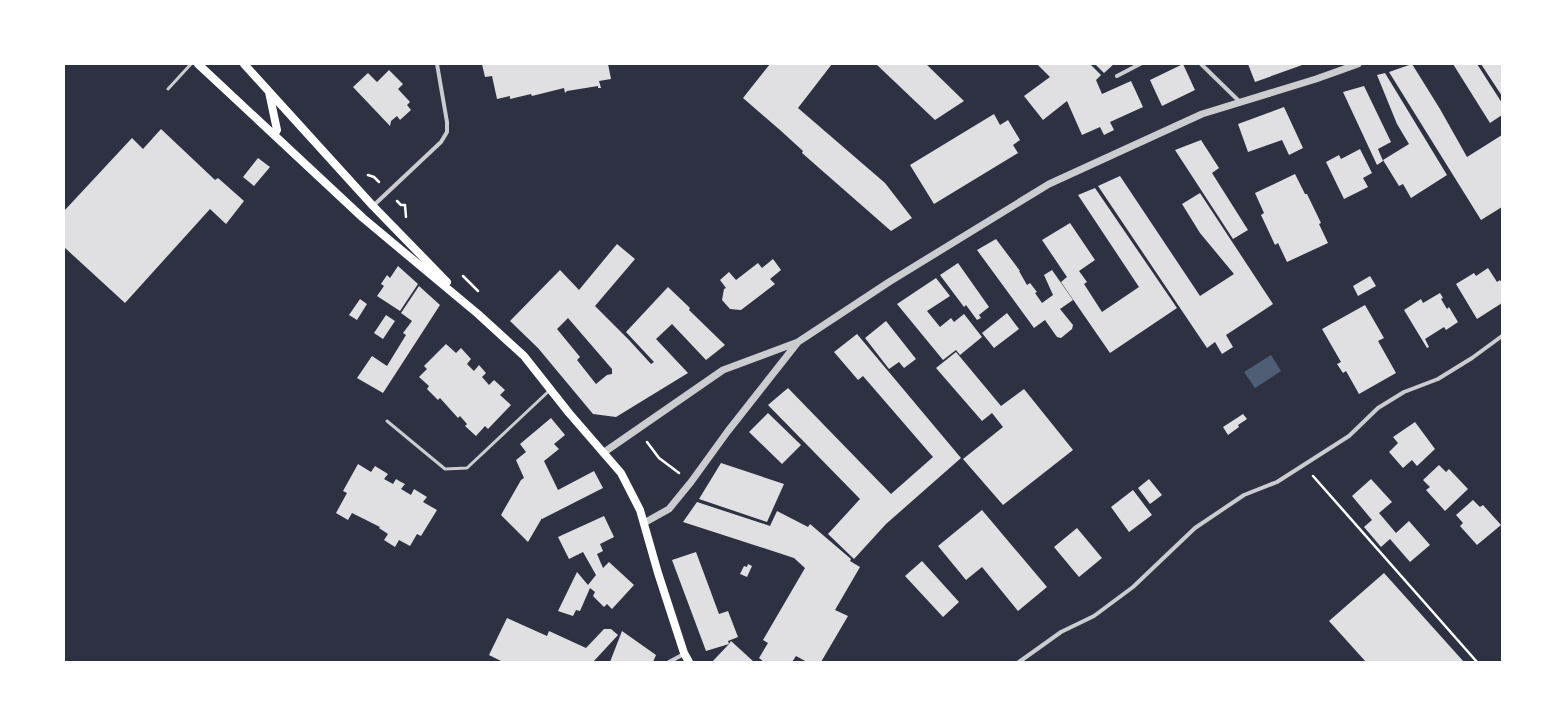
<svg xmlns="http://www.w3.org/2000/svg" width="1566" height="726" viewBox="0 0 1566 726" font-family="Figtree,sans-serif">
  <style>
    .water { fill: #4f5d75 }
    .building { fill: #e0e0e3; fill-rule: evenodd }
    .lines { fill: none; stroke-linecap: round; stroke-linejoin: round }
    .path { stroke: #fff; stroke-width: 2.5 }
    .service { stroke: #caccd0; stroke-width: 3 }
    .minor { stroke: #caccd0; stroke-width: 4 }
    .tertiary { stroke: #caccd0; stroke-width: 7 }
    .secondary { stroke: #fff; stroke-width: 8 }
  </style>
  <rect width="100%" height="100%" fill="#2d3142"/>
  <path class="water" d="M1271,355L1281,371L1255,388L1244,372Z"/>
  <path class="building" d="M482,64H608L611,79L599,81L601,88H598V86L567,91L565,93L564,88L532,96L531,94L510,99V96L497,99L492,76L485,77Z
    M770,64H832L798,108L885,183L912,218L891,231L802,153L803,151L780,130L743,98Z
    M876,64H926L964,101L935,120Z
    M1037,64H1090L1101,75L1096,80L1102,94L1131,81L1143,107L1110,122L1114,130L1104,135L1100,127L1082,135L1067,101L1043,120L1024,96L1050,77Z
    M1095,64H1114L1104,73Z
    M1183,64L1195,90L1162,106L1150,80Z
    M1248,64H1305L1255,82Z
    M1412,64L1440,109L1467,157L1502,135V207L1481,220L1389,72Z
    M1453,64H1477L1502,103V115L1490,123Z
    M1481,64H1502V96Z
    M389,70L403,84L398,89L410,102L407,105L411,110L400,120L397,116L391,121L390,126L353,87L368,73L377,82Z
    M1385,73L1447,175L1411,198L1403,184L1399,186L1383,160L1409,144L1397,124L1377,75Z
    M1364,86L1391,142L1378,149L1383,161L1377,165L1343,92Z
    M1284,107L1303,148L1289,155L1282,140L1248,152L1238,124Z
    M994,114L1000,125L1008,120L1020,140L1013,145L1018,153L934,204L910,165Z
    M161,129L215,180L218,178L244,201L226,224L210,209L125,303L64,247V211L132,138L143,149Z
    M1201,140L1219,168L1212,173L1248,230L1233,239L1175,150Z
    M1360,149L1372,173L1363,178L1368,187L1344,199L1326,162L1339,155L1341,159Z
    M258,158L270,167L254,186L243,177Z
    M1295,174L1305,194H1307L1321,223L1319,224L1328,243L1287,262L1278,243L1275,245L1261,215L1264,213L1255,193Z
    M1120,176L1200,296L1234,274L1200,233L1182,204L1200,193L1273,304L1226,335L1233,347L1222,354L1215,342L1207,348L1098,186Z
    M1095,188L1177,308L1110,353L1061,282L1067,277L1042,240L1070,223L1095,260L1079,271L1087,282L1084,284L1102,312L1139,287L1078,195Z
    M996,239L1020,271H1019L1027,285L1030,283L1037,292L1035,293L1042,303L1053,295L1044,275L1052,270L1073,300L1060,309L1073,325L1072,329L1061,338L1057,337L1045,320L1034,328L977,250Z
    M617,244L635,259L595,306L629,340L651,364L654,362L626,332L668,287L690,308L689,310L725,345L706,360L672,324L656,339L688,373L616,417L593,414L538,348L510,321L560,270L579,290ZM568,318L612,369V374L607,375L596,384L577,360L580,357L557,329Z
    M773,259L781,270L770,279L775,284L741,310L730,309L722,300L724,289L726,288L720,280L729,272L736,280L758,263L762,268Z
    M958,263L989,307L979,315L981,318L977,320L966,305L964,307L940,275Z
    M398,266L418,284L400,311L377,296L384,286L381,284L387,275L390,278Z
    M1488,268L1497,282L1500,280L1502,284V303L1477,319L1456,284L1474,273L1476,276Z
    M1370,276L1376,286L1358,296L1353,286Z
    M936,278L950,296L927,311L940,327L951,318L954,322L964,314L982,337L960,355L956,350L943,360L897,304Z
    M419,286L440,305L383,393L357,378L372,356L387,366L406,335L403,333L412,321L401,313Z
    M1440,293L1443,298L1441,299L1447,309L1449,307L1458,322L1446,330L1444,327L1425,339L1429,347L1427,348L1404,310L1421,299L1423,303Z
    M360,299L367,304L357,320L349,315Z
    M1365,305L1384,338L1378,341L1396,373L1359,394L1346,371L1343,373L1337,364L1341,362L1322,329Z
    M1007,313L1019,329L994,348L982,333Z
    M386,315L395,321L383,339L374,333Z
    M886,321L916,359L904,368L899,362L889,369L865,338Z
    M857,334L961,458L886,524L854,559L828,534L860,499L768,405L788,388L891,494L933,457L863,376L858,380L834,352Z
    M446,344L456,353L461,348L471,359L467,364L474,371L479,365L486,373L482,377L489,385L494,380L505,390L500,395L511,405L488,429L485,426L476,436L465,426L467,424L460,416L458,418L440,398L438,400L427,389L429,386L419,377L427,369L424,366Z
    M956,352L1001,406L1024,389L1073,450L1003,505L963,459L1003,427L992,413L982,421L936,368Z
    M768,413L801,445L782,464L749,432Z
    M1243,414L1247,419L1238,425L1239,427L1228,435L1223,427Z
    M551,418L565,435L554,444L559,449L544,461L558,490L594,471L603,488L542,519V518L528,542L501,515L521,480L524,478L516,460L526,452L520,444Z
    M1415,422L1435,449L1417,466L1412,460L1403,468L1389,452L1398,443L1393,437Z
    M721,463L784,484L767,522L699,499Z
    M358,464L371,472L375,466L388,474L384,479L393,484L396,479L401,482L405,484L401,489L411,495L414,489L427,497L423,502L437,510L421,536L417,534L410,546L399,540L395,547L384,540L388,534L379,528L380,527L352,513L348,520L336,513L347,493L343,491Z
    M1439,465L1446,472L1449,469L1468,489L1445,511L1426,490L1430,487L1423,480Z
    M1149,479L1162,495L1150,504L1138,488Z
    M1371,479L1392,502L1379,513L1396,533L1409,521L1430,545L1410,562L1390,539L1381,547L1364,527L1372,520L1352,496Z
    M1133,490L1152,515L1129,532L1111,507Z
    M1473,500L1480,507L1483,505L1501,525L1477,545L1460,526L1463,523L1456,515Z
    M697,502L770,526L777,511L808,527L810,524L851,559L850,561L860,567L835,610L848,616L821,662H807L796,656L792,662H764L759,658L768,643L763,640L805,568L794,558L683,522Z
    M982,510L1047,587L1018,611L982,567L966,580L938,546Z
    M604,516L614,537L600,544L603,551L597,554L603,568L609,562L634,585L612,609L607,604L604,607L593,596L595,592L590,588L580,611L576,610L573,616L558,611L577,572L588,585L596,575L583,552L569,559L558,537Z
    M1077,528L1102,558L1079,577L1054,547Z
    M696,552L719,614L728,611L738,637L728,641L729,644L731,641L754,662H712L729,644L706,651L672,560Z
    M922,561L959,602L943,617L905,576Z
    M748,564L752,566L747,577L740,574L744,566L747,567Z
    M1384,573L1464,662H1366L1329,621Z
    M507,618L547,636L549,631L586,648L604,629H611L618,635L593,662H503L489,655Z
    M622,631L656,655L653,662H610Z"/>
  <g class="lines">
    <path class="path" d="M368,175L374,177L379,182
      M397,201L401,205H405L406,217
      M463,276L478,291
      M647,442L659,458L679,473
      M1313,476L1477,662"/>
    <path class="service" d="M168,89L191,64
      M387,421L445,469L467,468L550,390"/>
    <path class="minor" d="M1201,64L1240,102
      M1117,76L1140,64
      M373,206L441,142L447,132V122L437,64
      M669,662L684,654
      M1019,662L1061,632L1094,616L1133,587L1195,528L1244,495L1277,482L1349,436L1378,408L1404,392L1438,379L1472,358L1502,336"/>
    <path class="tertiary" d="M603,453L723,370L798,342L889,282L1049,184L1202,114L1316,79L1358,64
      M644,523L669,509L691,482L728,431L798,342"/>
    <path class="secondary" d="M198,64L363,218L478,314L524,356L569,413L621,473L640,510L658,573L684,653L689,662
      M244,64L373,206L447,282
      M269,92L277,130L274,135"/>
  </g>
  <rect width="1566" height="726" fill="none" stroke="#ffffff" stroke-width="130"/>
</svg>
